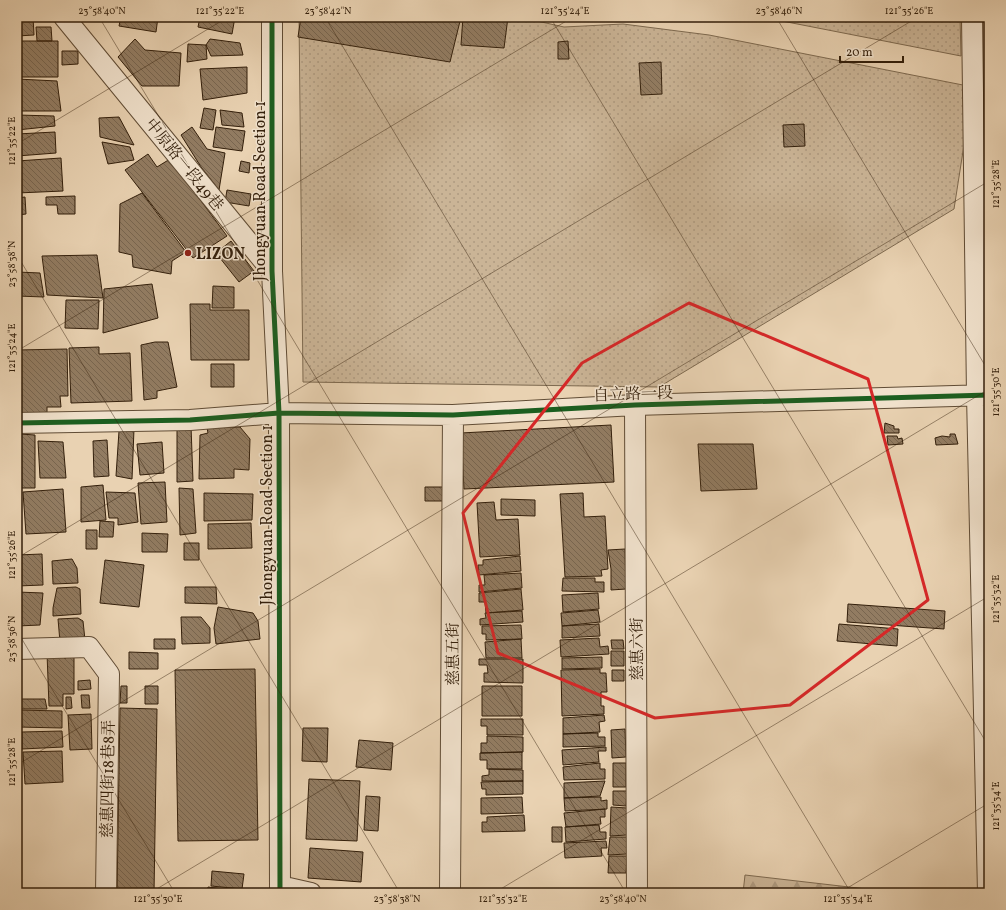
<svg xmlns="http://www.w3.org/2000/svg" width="1006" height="910" viewBox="0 0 1006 910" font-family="Vollkorn,'Noto Serif TC',serif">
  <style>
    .grass { fill: url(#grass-dots); stroke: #7e6a50 }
    .forest { fill: url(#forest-firs); stroke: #7e6a50 }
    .building { fill: url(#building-back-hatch); stroke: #331f0b }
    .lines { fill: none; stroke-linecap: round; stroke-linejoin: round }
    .minor-casing { stroke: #604c35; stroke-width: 22 }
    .minor { stroke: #f1e2cd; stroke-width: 20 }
    .cycleway-casing { stroke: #f1e2cd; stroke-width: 8 }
    .cycleway { stroke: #1b5e20; stroke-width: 5 }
    .marked { fill: none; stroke: #d62828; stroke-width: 3; stroke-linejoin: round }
    .ticks { fill: none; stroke: #331f0b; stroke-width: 1; stroke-opacity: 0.45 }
    .poi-dot { fill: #8f2418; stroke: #f1e2cd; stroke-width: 1.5 }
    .labels { text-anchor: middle; stroke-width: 3; stroke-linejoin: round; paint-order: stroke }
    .street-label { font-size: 16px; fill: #331f0b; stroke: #f1e2cd }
    .poi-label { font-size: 16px; font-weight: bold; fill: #331f0b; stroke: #f1e2cd; text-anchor: start }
    .neatline { fill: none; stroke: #331f0b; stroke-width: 1.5 }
    .ticks-label { font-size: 10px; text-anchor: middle; fill: #331f0b }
  </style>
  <defs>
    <pattern id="grass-dots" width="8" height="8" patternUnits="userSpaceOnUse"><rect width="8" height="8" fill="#cab496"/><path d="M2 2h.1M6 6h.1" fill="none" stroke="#ae9a80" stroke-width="1.8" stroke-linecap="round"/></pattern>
    <pattern id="forest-firs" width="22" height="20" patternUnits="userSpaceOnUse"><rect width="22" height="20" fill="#cab496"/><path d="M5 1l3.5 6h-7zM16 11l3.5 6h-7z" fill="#ae9a80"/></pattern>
    <pattern id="building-back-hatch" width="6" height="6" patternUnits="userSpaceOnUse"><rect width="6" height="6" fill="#927c62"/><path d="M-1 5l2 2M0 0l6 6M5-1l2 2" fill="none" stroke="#78654f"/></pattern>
  </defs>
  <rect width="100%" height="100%" fill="#e9d2b2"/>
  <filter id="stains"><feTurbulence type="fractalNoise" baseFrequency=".005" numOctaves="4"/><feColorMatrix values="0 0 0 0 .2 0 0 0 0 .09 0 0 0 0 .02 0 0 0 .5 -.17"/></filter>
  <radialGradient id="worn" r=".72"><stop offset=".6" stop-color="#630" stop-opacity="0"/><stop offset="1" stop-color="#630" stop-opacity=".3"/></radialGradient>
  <path class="grass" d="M299,17H519L564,27L623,24L709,35L973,87L954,209L659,387L303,382Z
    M760,17H960L961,56L782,21Z"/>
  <path class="forest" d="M745,875L901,893H743Z"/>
  <path class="building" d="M17,17H33L34,35L17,36Z
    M121,17H158L156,32L119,26Z
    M200,17H235L232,34L198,27Z
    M301,17H461L450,62L298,37Z
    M463,17H508L504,48L461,45Z
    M819,17H864L820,19Z
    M36,27H51L52,41H37Z
    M135,39L145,50L181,53L179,86H142L118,57Z
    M210,39L240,43L243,55L211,56L206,45Z
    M17,41H58V77H17Z
    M568,41L569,59H558V42Z
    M188,44L206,45L207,59L187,62Z
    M62,51H78V64L62,65Z
    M661,62L662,94L641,95L639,63Z
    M247,67V93L203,100L200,69Z
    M17,79L57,81L61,111H17Z
    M204,108L216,110L213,130L200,128Z
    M220,110L242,113L244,127L222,125Z
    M17,115L54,116L55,126L17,130Z
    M119,117L134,145L100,137L99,118Z
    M804,124L805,146L784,147L783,125Z
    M192,127L207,149L225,153L219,190L201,167L181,135Z
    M216,127L245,131L242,151L213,147Z
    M55,132L56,153L17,156V134Z
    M102,142L130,147L134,160L108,164Z
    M148,154L157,167L170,159L227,236L193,258L125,170Z
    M61,158L63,191L17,193V161Z
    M241,161L250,163L249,173L239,171Z
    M227,190L251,194L249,206L225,202Z
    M142,193L186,252L172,261L171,274L133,267L132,255L119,252L120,204Z
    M75,196V214H58L57,205H46V197Z
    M25,197L26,214L17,215V198Z
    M231,241L254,271L239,282L216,253Z
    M97,255L103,298L47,295L42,256Z
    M17,272L40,273L44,297L17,296Z
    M152,284L158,318L103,333L104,289Z
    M213,286L234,287V308H212Z
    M66,300H99L98,329L65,328Z
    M190,304H210V310H249V360H191Z
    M155,342H168L177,387L157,391V398L144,400L141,345Z
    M99,347V354L130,353L132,401L71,403L69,348Z
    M67,349L68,396H60L61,407H47V419H17V350Z
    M211,364H234V387H211Z
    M885,423L894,426V429H899V433H884Z
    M611,425L614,482L464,489L461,433Z
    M191,426L193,481L177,482V427Z
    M240,427L250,439L249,470L234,469V478L199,479L200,435L208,433L207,428Z
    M134,429L132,479L116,476L119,431Z
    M20,434L35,435V488H20Z
    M950,434H955L958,444L936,445L935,438L942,436L950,437Z
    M887,436H897L898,439L902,438L903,444L888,445Z
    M107,440L109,476L94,477L93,441Z
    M38,441L63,442L66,478H40Z
    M162,442L164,473L140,475L137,444Z
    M698,444H753L757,489L701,491Z
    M165,482L167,522L141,524L138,483Z
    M103,485L106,520L81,522V487Z
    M425,487H444L445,501H425Z
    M179,488L193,489L196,533L180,535Z
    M63,489L66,532L26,534L23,492Z
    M106,492L135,493L138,522L118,525V518H109Z
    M204,493L253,494L252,520L204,521Z
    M583,493L584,517L605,516L608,569L601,570L602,576L565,577L560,494Z
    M501,499L535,500V516L501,515Z
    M494,502L496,520L518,519L520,555L480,557L477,503Z
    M100,521L114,522L113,537H99Z
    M251,523L252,548L208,549V524Z
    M86,530H97V549H86Z
    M142,533L168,534L167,552H142Z
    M184,543H199V560H184Z
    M625,549L626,589L611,590V569L608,550Z
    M42,554L43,585L17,586V555Z
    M520,556L521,571L479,575L478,565H483V560Z
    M72,559L77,568L78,583L53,584L52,561Z
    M105,560L144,565L139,607L100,603Z
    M521,573L522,588L479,592V585H485L484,575Z
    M563,578H595V582H604V592L562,591Z
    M76,587L80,589L81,614L53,616V608L57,588Z
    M185,587H216L217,604L185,603Z
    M521,589L523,610L486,613L485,602H479V593Z
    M17,592L43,593L40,625L17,626Z
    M598,593L599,609L563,612L562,595Z
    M848,604L945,611L944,629L847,622Z
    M218,607L253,613L258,621L260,639L216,644L214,628Z
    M598,610L600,622L562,626L561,613Z
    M522,611L523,622L480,625V619L486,618L485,613Z
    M181,617H201L210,628V643L182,644Z
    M78,618L83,621L85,640L60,642L58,619Z
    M599,624L600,636L562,638V626Z
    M839,624L898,629L897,646L837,641Z
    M521,625L522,639L486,640V634H482V626Z
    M599,638L600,647L608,646L609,654L561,657L560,640Z
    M154,639H175V649H154Z
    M521,639L522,658H486L485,642Z
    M611,640H623L624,649H612Z
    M611,651H624V666H611Z
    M64,652L65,659L67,653L74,655V694H63V706H49L47,653Z
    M129,652L158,653V669H129Z
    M602,657V668L562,669V658Z
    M479,659H523V683L484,682V673H488L487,665H479Z
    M255,669L258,840L178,841L175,670Z
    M600,669V673H606L607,692H601V706H604V714L562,716L561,670Z
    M612,670H624V681H612Z
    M90,680L91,689L78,690V681Z
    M121,686H127V703H120Z
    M145,686H158V704H145Z
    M482,686H522V716H482Z
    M81,695H89L90,708H82Z
    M66,697H71L72,708L66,709Z
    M17,699H45L47,709H17Z
    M120,708L157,709L154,893H117Z
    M18,710L62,711V728L18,727Z
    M91,714L92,749L70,750L68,715Z
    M604,715L605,721L599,722L600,732L563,734V718Z
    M481,719H523V735H487V726H481Z
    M303,728H328L327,762L302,761Z
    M625,729L626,757L612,758L611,730Z
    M62,731L63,747L22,749V732Z
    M598,733V737H605V746L563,747V734Z
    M487,736L523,737V752L481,753V743H487Z
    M359,740L393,743L391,770L356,767Z
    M606,747V751H598L599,762L563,765L562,750Z
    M62,751L63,782L25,784L23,752Z
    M522,752V769H487V760H480V753Z
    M600,763V769H605V779L564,780L563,767Z
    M613,763H626V787H613Z
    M489,769L523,770V781H482V776L489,775Z
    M309,779L360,781L357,841L306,839Z
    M523,781V794L486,795V789H482L481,782Z
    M605,781L600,796L564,798V783Z
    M613,791H627L626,806L613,805Z
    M366,796L380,797L378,831L364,830Z
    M522,797L523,813L481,814V798Z
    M601,797V801L607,800V809L565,811L564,798Z
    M611,807L627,808V835L610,836Z
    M605,809V817H600L601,824L566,827L564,813Z
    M524,815L525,831L482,832V822H487V817Z
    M599,825L600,832H606V839L566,842L565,827Z
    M552,827H562V842H552Z
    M610,837H627V854L608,855Z
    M606,841L607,848H601L602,856L565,858L564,843Z
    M310,848L363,852L361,882L308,878Z
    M609,856H627L626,873H608Z
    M212,871L244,874L242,889L211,886Z
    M208,887L247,892V893H207Z"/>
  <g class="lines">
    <g class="minor-casing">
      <path id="minor" d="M64,17L272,271
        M272,17V271L279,413L280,893
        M972,17L977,395L988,893
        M635,405L637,893
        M17,423L190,420L279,413L453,415L635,405L989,395
        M17,649L89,647L109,674L106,893
        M280,886L311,893
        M450,893L453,415"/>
    </g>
    <use href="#minor" class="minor"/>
    <g class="cycleway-casing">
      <path id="cycleway" d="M272,17V271L279,413L280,893
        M17,423L190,420L279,413L453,415L635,405L989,395"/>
    </g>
    <use href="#cycleway" class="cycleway"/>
  </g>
  <path class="marked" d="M689,303L868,379L928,600L790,705L655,718L498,653L463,513L582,363Z"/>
  <path class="ticks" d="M99,17L626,893M325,17L851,893M550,17L989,747M776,17L989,372M17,144L228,17M17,255L400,893M17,351L573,17M17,558L918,17M17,631L175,893M17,765L989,181M150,893L989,389M494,893L989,596M839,893L989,803"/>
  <circle class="poi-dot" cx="188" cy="253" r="4"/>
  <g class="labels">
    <g class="street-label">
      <text transform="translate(185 164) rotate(51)" y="6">中原路一段49巷</text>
      <text transform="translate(259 191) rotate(-90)" y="6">Jhongyuan Road Section 1</text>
      <text transform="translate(633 393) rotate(-2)" y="6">自立路一段</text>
      <text transform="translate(266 515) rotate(-90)" y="6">Jhongyuan Road Section 1</text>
      <text transform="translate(636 649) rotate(-90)" y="6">慈惠六街</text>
      <text transform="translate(452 654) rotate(-90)" y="6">慈惠五街</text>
      <text transform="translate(107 779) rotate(-89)" y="6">慈惠四街18巷8弄</text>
    </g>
    <g class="poi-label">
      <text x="196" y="259">LIZON</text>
    </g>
  </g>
  <rect width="1006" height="910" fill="none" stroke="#e9d2b2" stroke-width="44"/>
  <path d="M840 56v6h63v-6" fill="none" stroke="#331f0b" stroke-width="2"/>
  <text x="846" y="56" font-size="12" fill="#331f0b" stroke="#f1e2cd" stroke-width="3" paint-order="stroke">20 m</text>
  <rect x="22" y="22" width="962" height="866" class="neatline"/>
  <g class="ticks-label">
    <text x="102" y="14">23°58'40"N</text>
    <text x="220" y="14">121°35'22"E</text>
    <text x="328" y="14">23°58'42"N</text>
    <text x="565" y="14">121°35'24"E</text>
    <text x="779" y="14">23°58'46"N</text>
    <text x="909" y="14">121°35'26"E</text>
    <text transform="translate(11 141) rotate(-90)" y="4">121°35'22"E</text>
    <text transform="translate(995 184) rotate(-90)" y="4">121°35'28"E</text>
    <text transform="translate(11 264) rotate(-90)" y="4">23°58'38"N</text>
    <text transform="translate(11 348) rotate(-90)" y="4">121°35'24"E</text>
    <text transform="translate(995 392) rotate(-90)" y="4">121°35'30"E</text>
    <text transform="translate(11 555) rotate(-90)" y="4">121°35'26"E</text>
    <text transform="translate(995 599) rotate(-90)" y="4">121°35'32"E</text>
    <text transform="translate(11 639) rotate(-90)" y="4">23°58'36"N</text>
    <text transform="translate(11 762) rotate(-90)" y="4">121°35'28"E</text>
    <text transform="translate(995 806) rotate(-90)" y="4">121°35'34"E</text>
    <text x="158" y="902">121°35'30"E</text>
    <text x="397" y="902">23°58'38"N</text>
    <text x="503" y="902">121°35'32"E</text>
    <text x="623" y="902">23°58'40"N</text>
    <text x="848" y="902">121°35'34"E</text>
  </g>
  <rect width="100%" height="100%" filter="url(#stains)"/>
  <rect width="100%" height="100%" fill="url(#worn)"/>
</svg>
